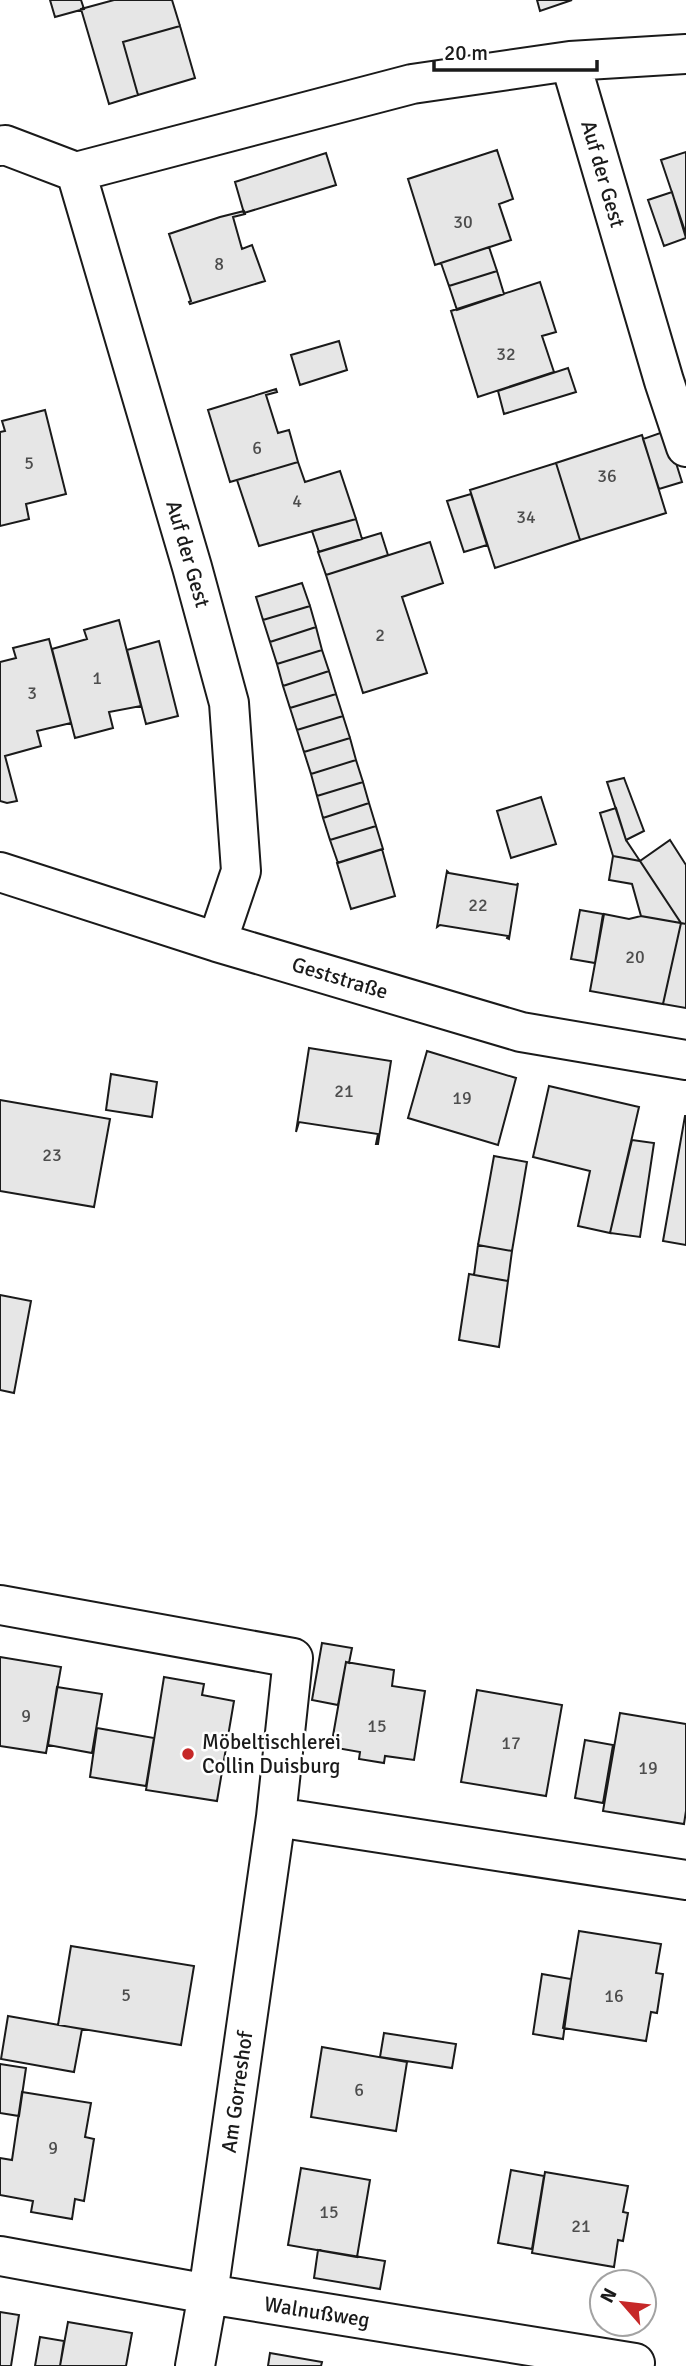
<svg xmlns="http://www.w3.org/2000/svg" width="686" height="2366" viewBox="0 0 686 2366" font-family="Signika,sans-serif">
  <style>
    .building { fill: #e6e6e6; stroke: #1a1a1a; stroke-width: 2 }
    .lines { fill: none; stroke-linecap: round; stroke-linejoin: round }
    .street-casing { stroke: #1a1a1a; stroke-width: 42 }
    .street { stroke: #fff; stroke-width: 38 }
    .poi-dot { fill: #c62828; stroke: #fff; stroke-width: 2.5 }
    .labels { text-anchor: middle; stroke-width: 5; stroke-linejoin: round; paint-order: stroke }
    .number-label { font-size: 18px; fill: #4d4d4d }
    .street-label { font-size: 21px; fill: #1a1a1a; stroke: #fff }
    .poi-label { font-size: 21px; fill: #1a1a1a; stroke: #fff; text-anchor: start }
  </style>
  <rect width="100%" height="100%" fill="#fff"/>
  <path class="building" d="M50,0H81L84,9L55,17Z
    M114,0H172L180,26L123,42L138,95L109,104L81,9Z
    M537,0H572L540,11Z
    M180,26L195,78L138,95L123,42Z
    M497,150L513,199L499,204L511,240L435,265L408,179Z
    M686,152V234L661,160Z
    M326,153L336,185L244,213L235,182Z
    M672,192L686,238L664,246L648,200Z
    M244,211L245,214L233,217L242,249L252,245L265,281L190,304L189,302L191,301L169,234L220,217Z
    M489,247L497,271L449,286L441,263Z
    M497,271L504,294L457,310L449,286Z
    M540,282L556,332L542,336L554,372L478,397L451,311Z
    M339,341L347,370L300,385L291,355Z
    M568,368L576,392L504,414L498,391Z
    M276,389L277,392L266,395L278,433L289,430L298,462L230,482L208,410Z
    M45,410L66,494L26,504L29,519L0,526V432L5,431L2,421Z
    M666,431L682,482L659,489L643,439Z
    M642,435L666,513L580,540L556,463Z
    M298,462L305,482L340,471L356,519L259,546L237,480Z
    M556,463L580,540L495,568L470,490Z
    M471,494L487,545L464,552L447,501Z
    M356,519L362,539L319,552L312,531Z
    M381,533L388,555L326,575L318,552Z
    M430,542L443,583L402,597L427,673L363,693L326,575Z
    M302,583L310,606L263,620L256,597Z
    M310,606L316,627L270,642L263,620Z
    M119,620L141,706L109,712L113,728L75,738L52,649L87,639L84,630Z
    M316,627L322,650L277,664L270,642Z
    M49,639L71,723L37,731L41,746L5,756L17,801L7,803L0,801V662L16,658L13,648Z
    M159,641L178,716L146,724L127,650Z
    M322,650L329,671L283,686L277,664Z
    M329,671L336,694L290,708L283,686Z
    M336,694L343,716L297,730L290,708Z
    M343,716L350,738L304,752L297,730Z
    M350,738L356,760L311,774L304,752Z
    M356,760L363,782L317,796L311,774Z
    M624,778L644,831L626,840L607,782Z
    M363,782L369,803L323,818L317,796Z
    M541,797L556,844L511,858L497,811Z
    M369,803L376,826L330,840L323,818Z
    M616,808L626,840L640,861L613,856L600,813Z
    M376,826L383,849L338,863L330,840Z
    M670,840L686,865V924L681,923L640,861Z
    M382,849L395,896L351,909L337,863Z
    M613,856L640,861L681,923L641,916L632,884L609,880Z
    M447,871L449,873L517,885L518,883L509,939L507,938L508,936L440,925L437,927Z
    M580,910L603,914L595,963L571,959Z
    M604,914L629,919L641,916L681,923L663,1004L590,991Z
    M681,923L686,924V1008L663,1004Z
    M309,1048L391,1061L378,1144H376L378,1134L299,1122L296,1132Z
    M427,1051L516,1078L498,1145L408,1118Z
    M111,1074L157,1082L152,1117L106,1110Z
    M549,1086L639,1107L610,1233L578,1226L590,1171L533,1157Z
    M0,1100L110,1119L94,1207L0,1191Z
    M685,1116H686V1245L663,1241Z
    M632,1140L654,1143L640,1237L610,1233Z
    M494,1156L527,1162L512,1251L478,1245Z
    M478,1245L512,1251L508,1281L474,1275Z
    M469,1274L508,1281L499,1347L459,1340Z
    M0,1295L31,1301L14,1393L0,1390Z
    M322,1643L352,1648L349,1663L346,1662L338,1705L312,1700Z
    M0,1657L61,1667L46,1753L0,1746Z
    M346,1662L394,1670L392,1686L425,1691L414,1760L385,1756L384,1763L359,1759L360,1752L331,1747Z
    M164,1677L204,1684L202,1695L234,1701L217,1801L146,1790Z
    M57,1687L102,1694L92,1753L48,1745Z
    M477,1690L562,1705L546,1796L461,1782Z
    M620,1713L686,1724V1811L684,1824L603,1811Z
    M97,1728L154,1738L146,1786L90,1777Z
    M585,1740L613,1745L603,1803L575,1798Z
    M579,1931L661,1944L656,1973L663,1974L657,2013L651,2012L646,2041L563,2028Z
    M71,1946L194,1966L181,2045L58,2025Z
    M542,1974L571,1979L563,2039L533,2034Z
    M8,2016L82,2029L74,2072L1,2059Z
    M384,2033L456,2044L452,2068L380,2057Z
    M322,2047L407,2062L396,2131L311,2117Z
    M0,2064L26,2068L19,2116L0,2113Z
    M22,2092L91,2103L85,2137L94,2139L84,2201L75,2199L72,2219L31,2212L33,2201L0,2195V2158L12,2160Z
    M301,2168L370,2180L357,2257L288,2245Z
    M511,2170L544,2176L532,2249L498,2243Z
    M545,2172L628,2186L623,2212L628,2213L623,2241L618,2240L614,2267L532,2253Z
    M318,2250L385,2261L380,2289L314,2278Z
    M0,2312L19,2315L11,2366H0Z
    M68,2322L132,2333L126,2366H60Z
    M40,2337L64,2341L60,2366H35Z
    M270,2353L322,2362L321,2366H268Z"/>
  <g class="lines">
    <g class="street-casing">
      <path id="street" d="M570,61L664,381L686,447
        M0,146L5,145L76,172
        M0,872L217,942L521,1032L686,1060
        M217,942L241,871L229,703L192,567L76,172L412,84L570,61L686,54
        M0,1605L293,1658L276,1817L208,2294L195,2366
        M276,1817L686,1880
        M0,2256L208,2294L635,2363"/>
    </g>
    <use href="#street" class="street"/>
  </g>
  <circle class="poi-dot" cx="188" cy="1754" r="7"/>
  <g class="labels">
    <g class="number-label">
      <text x="463" y="228">30</text>
      <text x="219" y="270">8</text>
      <text x="506" y="360">32</text>
      <text x="257" y="454">6</text>
      <text x="29" y="469">5</text>
      <text x="607" y="482">36</text>
      <text x="297" y="507">4</text>
      <text x="526" y="523">34</text>
      <text x="380" y="641">2</text>
      <text x="97" y="684">1</text>
      <text x="32" y="699">3</text>
      <text x="478" y="911">22</text>
      <text x="635" y="963">20</text>
      <text x="344" y="1097">21</text>
      <text x="462" y="1104">19</text>
      <text x="52" y="1161">23</text>
      <text x="26" y="1722">9</text>
      <text x="377" y="1732">15</text>
      <text x="511" y="1749">17</text>
      <text x="648" y="1774">19</text>
      <text x="126" y="2001">5</text>
      <text x="614" y="2002">16</text>
      <text x="359" y="2096">6</text>
      <text x="53" y="2154">9</text>
      <text x="329" y="2218">15</text>
      <text x="581" y="2232">21</text>
    </g>
    <g class="street-label">
      <text transform="translate(603 174) rotate(74)" y="7">Auf der Gest</text>
      <text transform="translate(188 554) rotate(74)" y="7">Auf der Gest</text>
      <text transform="translate(340 978) rotate(17)" y="7">Geststraße</text>
      <text transform="translate(237 2092) rotate(-82)" y="7">Am Gorreshof</text>
      <text transform="translate(317 2312) rotate(9)" y="7">Walnußweg</text>
    </g>
    <g class="poi-label">
      <text x="202" y="1749">Möbeltischlerei<tspan x="202" dy="24">Collin Duisburg</tspan></text>
    </g>
  </g>
  <g transform="translate(623 2303) rotate(298)"><circle r="33" fill="#ffffff" stroke="#a3a3a3" stroke-width="2"/>
  <path d="M0-5L12 26L0 18L-12 26Z" fill="#c62828"/>
  <text y="-10" font-size="19" font-weight="bold" text-anchor="middle" fill="#1a1a1a">N</text>
  </g>
  <path d="M434 60v10h163v-10" fill="none" stroke="#1a1a1a" stroke-width="3.5"/>
  <text x="444" y="60" font-size="21" fill="#1a1a1a" stroke="#ffffff" stroke-width="5" paint-order="stroke">20 m</text>
</svg>
